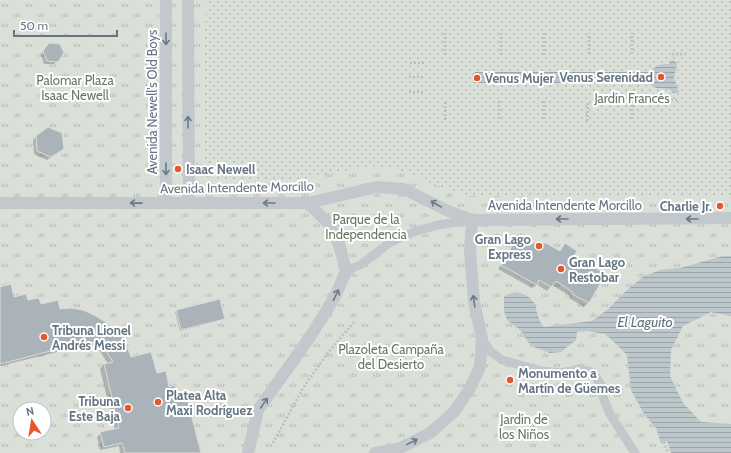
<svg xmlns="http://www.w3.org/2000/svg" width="731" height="453" viewBox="0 0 731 453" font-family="Cabin,sans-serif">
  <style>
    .park { fill: url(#park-tufts); fill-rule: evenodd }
    .garden { fill: url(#garden-dots) }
    .water { fill: url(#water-rules) }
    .shadow { fill: #0003 }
    .building { fill: #aab3b9; stroke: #dcdcda }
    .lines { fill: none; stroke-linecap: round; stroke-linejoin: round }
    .path { stroke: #bbbfc2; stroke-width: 2.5; stroke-dasharray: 2 2; stroke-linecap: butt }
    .pedestrian { stroke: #c3c8cc; stroke-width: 9 }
    .minor { stroke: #c3c8cc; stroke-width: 12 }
    .oneway { stroke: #6a7a87 }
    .poi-dot { fill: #e4572e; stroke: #fff; stroke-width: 1.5 }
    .labels { text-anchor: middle; stroke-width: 4; stroke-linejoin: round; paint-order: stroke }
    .poi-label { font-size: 13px; font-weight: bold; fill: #657683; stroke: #fff; text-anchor: start }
    .park-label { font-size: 13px; fill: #687a64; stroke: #fff }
    .street-label { font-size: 13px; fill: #657683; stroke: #fff }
    .water-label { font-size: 14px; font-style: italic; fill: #60757c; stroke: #fff }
  </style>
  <defs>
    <pattern id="park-tufts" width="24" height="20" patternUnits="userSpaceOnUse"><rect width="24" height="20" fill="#dadfd7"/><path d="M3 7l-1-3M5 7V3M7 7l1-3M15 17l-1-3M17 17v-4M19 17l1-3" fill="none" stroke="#b4b9b4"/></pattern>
    <pattern id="garden-dots" width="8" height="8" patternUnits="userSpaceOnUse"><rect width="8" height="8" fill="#dadfd7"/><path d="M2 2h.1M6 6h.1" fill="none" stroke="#b4b9b4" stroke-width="1.8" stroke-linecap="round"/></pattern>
    <pattern id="water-rules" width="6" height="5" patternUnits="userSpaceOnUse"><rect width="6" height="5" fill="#bbc7cb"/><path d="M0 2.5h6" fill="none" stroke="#9ca6aa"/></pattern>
  </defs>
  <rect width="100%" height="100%" fill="#fafaf8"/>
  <path class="park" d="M0,0H731V453H0ZM20,409H44V433H20Z"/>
  <path class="garden" d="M207,0H731V197L471,196L449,190L396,169L372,166L300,180H217L210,177L205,169V30Z"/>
  <path class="water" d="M674,60L677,64L674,78L679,92L673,93L669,89L656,88L648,83H474L472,80V75L475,72H649L658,65L669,64L671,61Z
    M723,256H731V316L711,312L683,326L671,350L670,376L683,403L701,422L731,424V453H671L667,441L661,443L656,428L644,414L631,390L627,355L615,343L605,334L587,331L577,332L576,340L561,352L550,353L536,348L528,342L521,331L507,320L504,311V297C509,293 513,292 519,293C541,298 533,315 544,327L592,321L608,309L626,291L644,276L660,270L680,268Z"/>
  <path class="shadow" d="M46,47L57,61L54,64H44L41,55Z
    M37,136L59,152L47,160L34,154L33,140Z
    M515,244L559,252L565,245L572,257L588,303L584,307L569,298L570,296L552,285L547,291L536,284L532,288L498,269L511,249Z
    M0,288L14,299L59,310L130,359L156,374L178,400L200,453H120L119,446L100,450L97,437L101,433L115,430L100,369L104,365L108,364L96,345L61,351L0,366Z
    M177,311L224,319L180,331L175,312Z"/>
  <path class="building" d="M49,43L60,44L64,53L58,62L47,61L43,51Z
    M48,127L62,133L64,149L51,157L37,151L36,136Z
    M514,243H546L560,251L565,243L577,251L574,256L606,274L589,303L572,294L573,292L556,281L551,287L539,280L537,285L501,265Z
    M11,284L14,297L26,294L28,300L39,298L41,304L58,300L60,309L71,308L83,310L94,315L107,323L114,331L117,329L125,341L131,357L151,352L157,373L166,371L169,387L175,385L179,399L187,398L201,453H125L122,443L104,447L100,432L119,428L104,364L113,362L100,341L66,347L0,364V287Z
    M220,299L225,319L181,330L176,310Z"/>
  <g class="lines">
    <path class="path" d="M445,33V55
      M501,33V55
      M589,54V33
      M632,54V33
      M672,54H685
      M544,55V33
      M410,63H424
      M409,77H424
      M409,92H424
      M667,100H679
      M499,101V121
      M544,101V121
      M632,101V120
      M445,102V122
      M587,121L588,101
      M664,442L668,453
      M273,443L303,388L327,354L355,321"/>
    <path class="pedestrian" d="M346,271L362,264L389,243L416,231L438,225L470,220
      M482,339L490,351L502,360L541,371L561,373L580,369L592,372L600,383L604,400L610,414L635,453"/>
    <path class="minor" d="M166,0V203
      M188,0L189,203
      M0,203H308L377,187L404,189L446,210L472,220L731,218
      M248,453L258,410L308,340L335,297L346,271L339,244L329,224L308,203
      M375,453L398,449L430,433L454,412L470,388L480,367L482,339L474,302L470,251L472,220"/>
  </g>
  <defs><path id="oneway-shaft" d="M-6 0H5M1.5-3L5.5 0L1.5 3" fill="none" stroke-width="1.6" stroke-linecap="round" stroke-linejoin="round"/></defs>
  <g class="oneway">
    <use href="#oneway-shaft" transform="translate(166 39) rotate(90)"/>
    <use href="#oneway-shaft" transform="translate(188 122) rotate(-90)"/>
    <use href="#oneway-shaft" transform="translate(166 169) rotate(90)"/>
    <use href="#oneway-shaft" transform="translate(136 203) rotate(-179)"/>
    <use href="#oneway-shaft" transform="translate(269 203) rotate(180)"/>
    <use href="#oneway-shaft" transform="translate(436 204) rotate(-150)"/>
    <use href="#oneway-shaft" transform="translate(562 219) rotate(180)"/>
    <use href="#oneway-shaft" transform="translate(692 219) rotate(180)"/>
    <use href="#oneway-shaft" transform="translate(336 295) rotate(-64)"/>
    <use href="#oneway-shaft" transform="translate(474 301) rotate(-98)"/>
    <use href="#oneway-shaft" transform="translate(264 403) rotate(-56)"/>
    <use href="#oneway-shaft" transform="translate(412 442) rotate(-26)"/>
  </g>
  <g class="poi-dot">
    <circle cx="661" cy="77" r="4"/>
    <circle cx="477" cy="78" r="4"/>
    <circle cx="178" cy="169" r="4"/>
    <circle cx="720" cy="206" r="4"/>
    <circle cx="539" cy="246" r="4"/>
    <circle cx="561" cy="269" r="4"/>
    <circle cx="44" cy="337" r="4"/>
    <circle cx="510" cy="380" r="4"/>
    <circle cx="158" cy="402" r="4"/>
    <circle cx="128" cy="408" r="4"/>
  </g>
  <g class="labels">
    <g class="poi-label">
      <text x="653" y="82" text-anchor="end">Venus Serenidad</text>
      <text x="485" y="83">Venus Mujer</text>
      <text x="186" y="174">Isaac Newell</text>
      <text x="712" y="211" text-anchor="end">Charlie Jr.</text>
      <text x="531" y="244" text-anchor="end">Gran Lago<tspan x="531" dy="15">Express</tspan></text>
      <text x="569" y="267">Gran Lago<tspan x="569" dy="15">Restobar</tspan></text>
      <text x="52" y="335">Tribuna Lionel<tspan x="52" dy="15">Andrés Messi</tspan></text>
      <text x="518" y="378">Monumento a<tspan x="518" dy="15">Martín de Güemes</tspan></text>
      <text x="166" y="400">Platea Alta<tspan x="166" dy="15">Maxi Rodríguez</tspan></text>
      <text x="120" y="406" text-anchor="end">Tribuna<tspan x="120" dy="15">Este Baja</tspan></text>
    </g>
    <g class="park-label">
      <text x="75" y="85">Palomar Plaza<tspan x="75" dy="15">Isaac Newell</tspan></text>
      <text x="632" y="103">Jardín Francés</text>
      <text x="366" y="224">Parque de la<tspan x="366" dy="15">Independencia</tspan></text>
      <text x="391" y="354">Plazoleta Campaña<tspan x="391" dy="15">del Desierto</tspan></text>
      <text x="524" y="424">Jardín de<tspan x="524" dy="15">los Niños</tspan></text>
    </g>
    <g class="street-label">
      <text transform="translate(152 102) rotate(-90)" y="5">Avenida Newell's Old Boys</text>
      <text transform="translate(237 187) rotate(-1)" y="5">Avenida Intendente Morcillo</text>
      <text x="565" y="210">Avenida Intendente Morcillo</text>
    </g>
    <g class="water-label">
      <text x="645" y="327">El Laguito</text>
    </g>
  </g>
  <g transform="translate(32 421) rotate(348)"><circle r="19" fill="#ffffff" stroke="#c1c8cd"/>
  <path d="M0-3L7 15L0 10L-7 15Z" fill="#e4572e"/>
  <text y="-6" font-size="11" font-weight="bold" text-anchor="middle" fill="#657683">N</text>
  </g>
  <path d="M14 30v6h103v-6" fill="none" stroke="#657683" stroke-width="2"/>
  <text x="20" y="30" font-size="12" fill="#657683" stroke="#ffffff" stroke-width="3" paint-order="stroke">50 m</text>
</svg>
